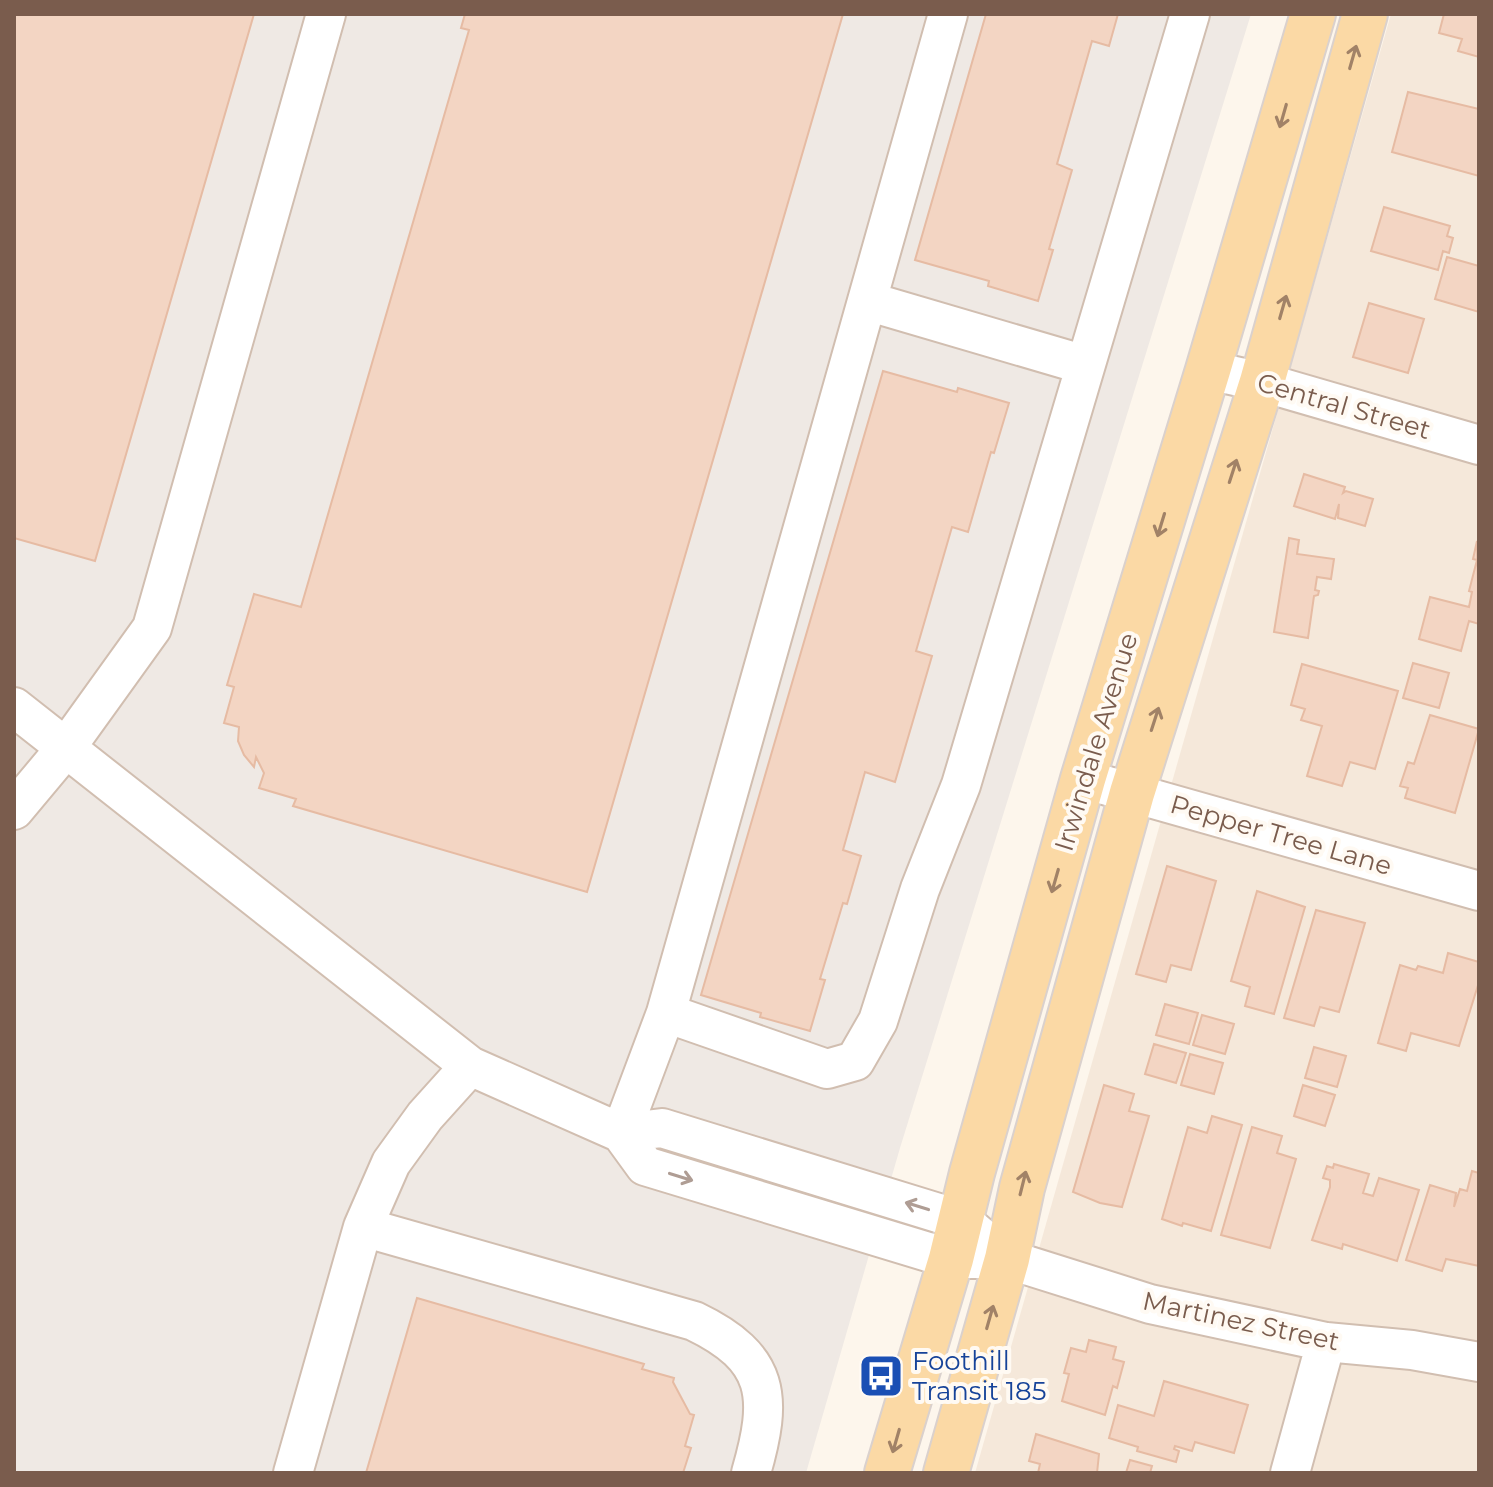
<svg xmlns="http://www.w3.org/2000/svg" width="1493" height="1487" viewBox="0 0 1493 1487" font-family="Montserrat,sans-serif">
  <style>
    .residential { fill: #f5e8da }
    .industrial { fill: #efe9e4 }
    .building { fill: #f3d5c3; stroke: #e6bba3; stroke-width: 2 }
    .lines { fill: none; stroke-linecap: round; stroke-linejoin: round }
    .minor-casing { stroke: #d1beb0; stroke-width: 42 }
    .major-casing { stroke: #dad1cd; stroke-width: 48 }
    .minor { stroke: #fff; stroke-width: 38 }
    .major { stroke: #fbd9a5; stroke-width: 44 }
    .oneway { stroke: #a18267 }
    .oneway2 { stroke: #af9d94 }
    .labels { text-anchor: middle; stroke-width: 8; stroke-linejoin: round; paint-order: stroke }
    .street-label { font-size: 26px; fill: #7a5c4d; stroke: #fffaf3 }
    .transit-label { font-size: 26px; fill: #164399; stroke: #fffaf3; text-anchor: start }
  </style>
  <rect width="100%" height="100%" fill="#fdf6ec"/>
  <path class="residential" d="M1391,14H1479V1473H975Z"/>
  <path class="industrial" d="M14,14H1251L900,1148L806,1473H14Z"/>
  <path class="building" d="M14,14H254L95,561L14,538Z
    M465,14H843L587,892L293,806L296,799L259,788L264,773L256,757L254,767L244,755L238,741L239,727L224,723L234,687L227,685L254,594L301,607L469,30L461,28Z
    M986,14H1118L1109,46L1092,41L1057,164L1072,170L1049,249L1053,250L1038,301L988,286L989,281L915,260Z
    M1444,14H1479V57L1458,51L1462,39L1439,33Z
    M1408,92L1479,109V176L1392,152Z
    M1384,207L1450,226L1447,236L1453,238L1449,253L1443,251L1438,270L1371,251Z
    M1447,257L1479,266V312L1435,299Z
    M1369,303L1424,319L1408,373L1353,357Z
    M883,371L957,392L958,388L1009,403L994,453L991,452L968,532L952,527L916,651L932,656L895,782L865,772L843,850L861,856L847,904L843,903L820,979L825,980L810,1031L760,1017L761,1013L701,995Z
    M1304,474L1345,487L1343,493L1346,491L1373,499L1365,526L1338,518L1339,504L1335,519L1294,506Z
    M1289,538L1299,540L1297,554L1334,559L1331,579L1317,577L1315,590L1319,591L1318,595L1314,596L1308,638L1274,632Z
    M1477,541L1479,624L1469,621L1461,651L1419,639L1430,597L1469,607L1472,592L1469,591L1477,560L1473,559Z
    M1413,663L1449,673L1439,708L1403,698Z
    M1302,664L1398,691L1375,769L1350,762L1342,786L1307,776L1322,726L1301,720L1305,709L1291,705Z
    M1430,715L1479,729L1455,813L1405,798L1408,788L1400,786L1408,762L1414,764Z
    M1167,866L1216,881L1191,970L1171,965L1166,982L1136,974Z
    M1257,891L1305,907L1274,1014L1245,1006L1250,987L1231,981Z
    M1316,910L1365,923L1339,1012L1320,1007L1314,1026L1284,1018Z
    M1448,953L1479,962V982L1459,1046L1411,1033L1406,1051L1378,1043L1400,965L1416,970L1418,966L1443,973Z
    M1165,1004L1198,1013L1189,1044L1156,1035Z
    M1202,1015L1234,1024L1225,1054L1193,1045Z
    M1154,1044L1186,1053L1176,1083L1145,1074Z
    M1314,1047L1346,1056L1337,1087L1305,1078Z
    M1190,1054L1223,1063L1214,1094L1181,1085Z
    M1104,1085L1134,1094L1129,1111L1149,1116L1122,1207L1100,1203L1073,1192Z
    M1303,1085L1335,1095L1325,1126L1294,1116Z
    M1212,1116L1242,1125L1211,1231L1183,1223L1182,1226L1162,1219L1188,1127L1207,1133Z
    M1252,1127L1282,1136L1277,1153L1296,1159L1270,1248L1221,1235Z
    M1334,1164L1369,1174L1363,1193L1373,1196L1379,1178L1419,1190L1397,1261L1343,1244L1342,1249L1312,1240L1330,1187V1180L1323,1178L1327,1166L1333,1168Z
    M1472,1171L1479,1173V1266L1446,1259L1442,1271L1406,1260L1430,1185L1456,1193L1454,1207L1460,1189L1467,1191Z
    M417,1298L644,1364L642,1369L674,1378L673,1382L690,1414L694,1415L685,1446L691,1448L683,1473H366Z
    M1089,1340L1116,1347L1113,1359L1124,1362L1117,1388L1113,1386L1105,1415L1062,1401L1069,1374L1064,1373L1071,1348L1086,1352Z
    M1164,1381L1248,1405L1234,1453L1195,1442L1192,1451L1175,1446L1174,1449L1179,1451L1176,1462L1137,1451L1138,1447L1109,1438L1118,1405L1154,1416Z
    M1036,1434L1099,1454L1097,1473H1038L1040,1464L1029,1461Z
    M1130,1460L1152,1466L1150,1473H1126Z"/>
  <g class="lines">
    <g class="minor-casing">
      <path id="minor" d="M867,301L1085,365
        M1208,370L1262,382L1479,445
        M14,707L470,1066L621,1133L645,1166L951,1259H1007L1150,1304L1326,1342L1412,1350L1479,1362
        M1083,779L1479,891
        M14,810L65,749L152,628L326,14
        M666,1013L827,1069L855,1061L878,1021L920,889L961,785L1190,14
        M470,1066L425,1116L391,1163L363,1227L694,1321C771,1358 773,1397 751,1473
        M621,1133L666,1013L948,14
        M621,1133L662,1128L961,1220L983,1239
        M293,1473L363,1227
        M1290,1473L1326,1342"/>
    </g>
    <g class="major-casing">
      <path id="major" d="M887,1473L951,1259L972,1173L1083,779L1208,370L1313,14
        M946,1473L1007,1259L1022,1188L1132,793L1262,382L1365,14"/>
    </g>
    <use href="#minor" class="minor"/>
    <use href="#major" class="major"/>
  </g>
  <defs><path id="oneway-shaft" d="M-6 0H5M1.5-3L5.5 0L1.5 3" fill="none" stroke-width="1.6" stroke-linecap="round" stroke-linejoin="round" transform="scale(2)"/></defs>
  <g class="oneway">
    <use href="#oneway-shaft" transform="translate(1353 57) rotate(-74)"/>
    <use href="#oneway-shaft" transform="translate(1283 116) rotate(106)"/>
    <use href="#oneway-shaft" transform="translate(1283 307) rotate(-74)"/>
    <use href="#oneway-shaft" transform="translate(1233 471) rotate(-72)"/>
    <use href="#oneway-shaft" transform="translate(1161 525) rotate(107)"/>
    <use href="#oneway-shaft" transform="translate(1155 719) rotate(-72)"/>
    <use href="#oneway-shaft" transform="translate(1055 881) rotate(106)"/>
    <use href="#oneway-shaft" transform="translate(1023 1183) rotate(-76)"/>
    <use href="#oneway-shaft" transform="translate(990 1317) rotate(-74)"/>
    <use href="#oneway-shaft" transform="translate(896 1441) rotate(106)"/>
  </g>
  <g class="oneway2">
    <use href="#oneway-shaft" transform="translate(681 1177) rotate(17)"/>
    <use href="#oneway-shaft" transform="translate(917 1206) rotate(-163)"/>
  </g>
  <defs>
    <g id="bus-square" transform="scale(2.3)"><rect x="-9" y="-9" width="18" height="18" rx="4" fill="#1a4fb4" stroke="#fffaf3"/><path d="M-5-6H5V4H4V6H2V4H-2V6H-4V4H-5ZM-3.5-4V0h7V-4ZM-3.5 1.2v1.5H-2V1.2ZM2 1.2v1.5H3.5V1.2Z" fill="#fff"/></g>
  </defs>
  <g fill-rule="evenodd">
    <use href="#bus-square" x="881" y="1376"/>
  </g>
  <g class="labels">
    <g class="street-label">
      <text transform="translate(1344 406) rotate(16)" y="9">Central Street</text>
      <text transform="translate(1096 742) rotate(-73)" y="9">Irwindale Avenue</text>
      <text transform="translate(1281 835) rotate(16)" y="9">Pepper Tree Lane</text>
      <text transform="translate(1241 1321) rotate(12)" y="9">Martinez Street</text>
    </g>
    <g class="transit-label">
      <text x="912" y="1370">Foothill<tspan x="912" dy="30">Transit 185</tspan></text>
    </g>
  </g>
  <rect width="1493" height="1487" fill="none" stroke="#7a5c4d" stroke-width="32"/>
</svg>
